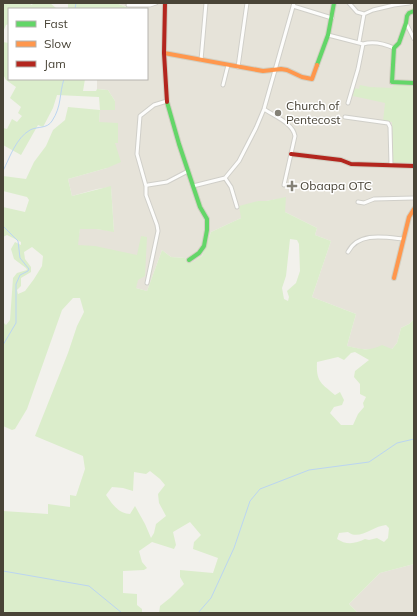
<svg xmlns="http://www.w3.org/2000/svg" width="417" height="616" viewBox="0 0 417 616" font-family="Mulish,sans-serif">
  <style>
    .residential { fill: #e6e3d9 }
    .green { fill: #dbedcb; fill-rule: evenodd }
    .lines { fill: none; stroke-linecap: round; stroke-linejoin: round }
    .stream { stroke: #bbd5f1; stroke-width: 1 }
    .street-casing { stroke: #d0cfc9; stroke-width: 5 }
    .fast-casing { stroke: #d2cfc2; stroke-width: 6 }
    .slow-casing { stroke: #d2cfc2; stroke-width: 6 }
    .jam-casing { stroke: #d2cfc2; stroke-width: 6 }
    .street { stroke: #fdfdfc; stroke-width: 3 }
    .fast { stroke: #63d668; stroke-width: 4 }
    .slow { stroke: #ff974d; stroke-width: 4 }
    .jam { stroke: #b3261e; stroke-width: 4 }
    .poi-dot { fill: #848176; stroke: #fff; stroke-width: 1.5 }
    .labels { text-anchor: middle; stroke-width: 3; stroke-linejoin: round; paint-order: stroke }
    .poi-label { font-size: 12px; fill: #494437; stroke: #fff; text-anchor: start }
  </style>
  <rect width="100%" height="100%" fill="#f2f1ec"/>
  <path class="residential" d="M116,3H414V319L409,324L401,328L397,343L392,349H360L347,346L356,314L312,297L331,241L315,235L317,228L285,212V198L266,201H258L241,218L211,232L202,256L193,263L185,258L171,257L162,250L147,291L93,276L77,245L80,229H96L114,231L111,187L97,189L72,196L68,179L107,168L99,122L100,110L115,101L108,90L97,89V79H147V9H129L128,7Z
    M414,564V613H358L349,604L380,573Z"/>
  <path class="green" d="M3,3H28L32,5L33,3H50L56,8L9,9V24L6,25L3,32Z
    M68,3H116L129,8V9H68Z
    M3,42L9,43V79H85L83,91H96L97,89L108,90L115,101V110H100L99,122L118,123V143H115L121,162L107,168L68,179L72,196L111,186L114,232L96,229H80L78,245L95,246L137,255L141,236L147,237L145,276L138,280L136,288L147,291L162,250L171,257L185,258L193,262L202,256L211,232L241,218L239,206L258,201H266L286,197L285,212L317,228L315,235L331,241L312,297L356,314L347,346C362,349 368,352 382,345L392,349L397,343L401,328L409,324L414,319V564L380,573L349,604L358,613H159L160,606L170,598L184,584L180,577V570L213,573L218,558L193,549L194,542L201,535L190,522L173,532L176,545L174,549L152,542L139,551L142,562L147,568L144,570L123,571V593L137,594V605L142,609V613H3V511L48,514V504L70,507V495L76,496L85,469L83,456L35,436L68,353L77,326L84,312L80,298H73L62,310L27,409L15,429L12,430L3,426V322L6,325L10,320L13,278L17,273L27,270L26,268L14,259L11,249L15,242L21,245V242L7,235L3,237V207L25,212L29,200L27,197L3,191V176L26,179L34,162L46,146L53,130L65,120L68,107L100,110L99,97L57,95L53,108L43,127L38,125L21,155L3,145V128L7,129L12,119L17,122L22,116L18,113L21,107L10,98L16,87L6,80L3,74ZM290,239L297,240L299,244L300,271L296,283L287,291L289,297L288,301L284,299L282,288L286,276ZM32,247L43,256L42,266L34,279L25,291L18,294L17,290L21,286V278L31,272V267L25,259L24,252ZM355,352L369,360L355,371L354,377L360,384V394L366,397L363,403L364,407L358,414L353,425H341L330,413L334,407L342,405L344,400L340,392L335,395C321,383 316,382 317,362L338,357L344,360L351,353ZM150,471L160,479L165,485L158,494L159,503L166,516L156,524L154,533L151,538L145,524L135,506L130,514C119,514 112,504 106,495L112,487L123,488L133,491L134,472L146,474ZM386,525L389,528L388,538L384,542L377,538L369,540L365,539C355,544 346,545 337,539L339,533L348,532C359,541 373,526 386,525Z
    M360,85L370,87L392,88L394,85H414V163L393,164L392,122L383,121L385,103L353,96L354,88L359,89Z"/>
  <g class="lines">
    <path class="stream" d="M75,9L76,3
      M3,171C10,157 16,138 30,130C38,126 47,129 52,121C62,106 59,94 64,79
      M3,226L18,241L20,258L29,269L28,271L20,275L16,284V323L3,345
      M3,571L89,586L122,613
      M198,613L211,598L234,548L250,501L260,489L309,470L369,462L397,443L414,439"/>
    <g class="street-casing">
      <path id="street" d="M349,3L357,12L364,14
        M394,3V5L409,3
        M128,5H150L156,3
        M293,6L332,18
        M406,23L414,39
        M328,35L363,44C373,41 385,44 394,48
        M359,42L364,14L373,10L394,5
        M201,60L206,3
        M238,67L247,3
        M223,85L228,65
        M348,103L358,69L363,44
        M264,109C274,116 293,123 295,136L284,185
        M345,117L388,123L390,127L391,165
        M225,178L231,187L237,207
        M146,186L137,154L140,116L154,105L167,101
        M193,186L225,178L239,161L256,128L264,109L294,3
        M358,202L364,203L374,199L414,198
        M348,252C358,232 384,237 403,239
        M147,283L158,231L157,225L146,195V186L148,185L167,182L188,171"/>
    </g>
    <g class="fast-casing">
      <path id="fast" d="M414,11L409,13L407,16L406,23L399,43L394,48L392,82L414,83
        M317,65L328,35L334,3
        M167,102L179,144L200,207L207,219V230L204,246L199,253L189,260"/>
    </g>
    <g class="slow-casing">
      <path id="slow" d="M164,53L263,71L281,69L287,70L302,77L312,79L317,65
        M394,278L409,217L414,209"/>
    </g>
    <g class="jam-casing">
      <path id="jam" d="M165,3L164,53L167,102
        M291,154L341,160L351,164L414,166"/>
    </g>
    <use href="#street" class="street"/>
    <use href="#fast" class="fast"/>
    <use href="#slow" class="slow"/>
    <use href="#jam" class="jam"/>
  </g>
  <g class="poi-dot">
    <circle cx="278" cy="113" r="4"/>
    <path d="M290 180h4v4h4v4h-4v4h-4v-4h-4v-4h4z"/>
  </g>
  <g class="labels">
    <g class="poi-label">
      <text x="286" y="110">Church of<tspan x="286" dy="14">Pentecost</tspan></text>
      <text x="300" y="190">Obaapa OTC</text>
    </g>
  </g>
  <rect width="417" height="616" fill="none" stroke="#494437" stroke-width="8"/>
  <rect x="8" y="8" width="140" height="72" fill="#ffffff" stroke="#b6b4af"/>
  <rect x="16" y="21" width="20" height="6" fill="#63d668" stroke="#b6b4af"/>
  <text x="44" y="28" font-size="12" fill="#494437">Fast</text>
  <rect x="16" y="41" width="20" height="6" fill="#ff974d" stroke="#b6b4af"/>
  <text x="44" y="48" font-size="12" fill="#494437">Slow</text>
  <rect x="16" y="61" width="20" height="6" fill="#b3261e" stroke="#b6b4af"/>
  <text x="44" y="68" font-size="12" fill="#494437">Jam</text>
</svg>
